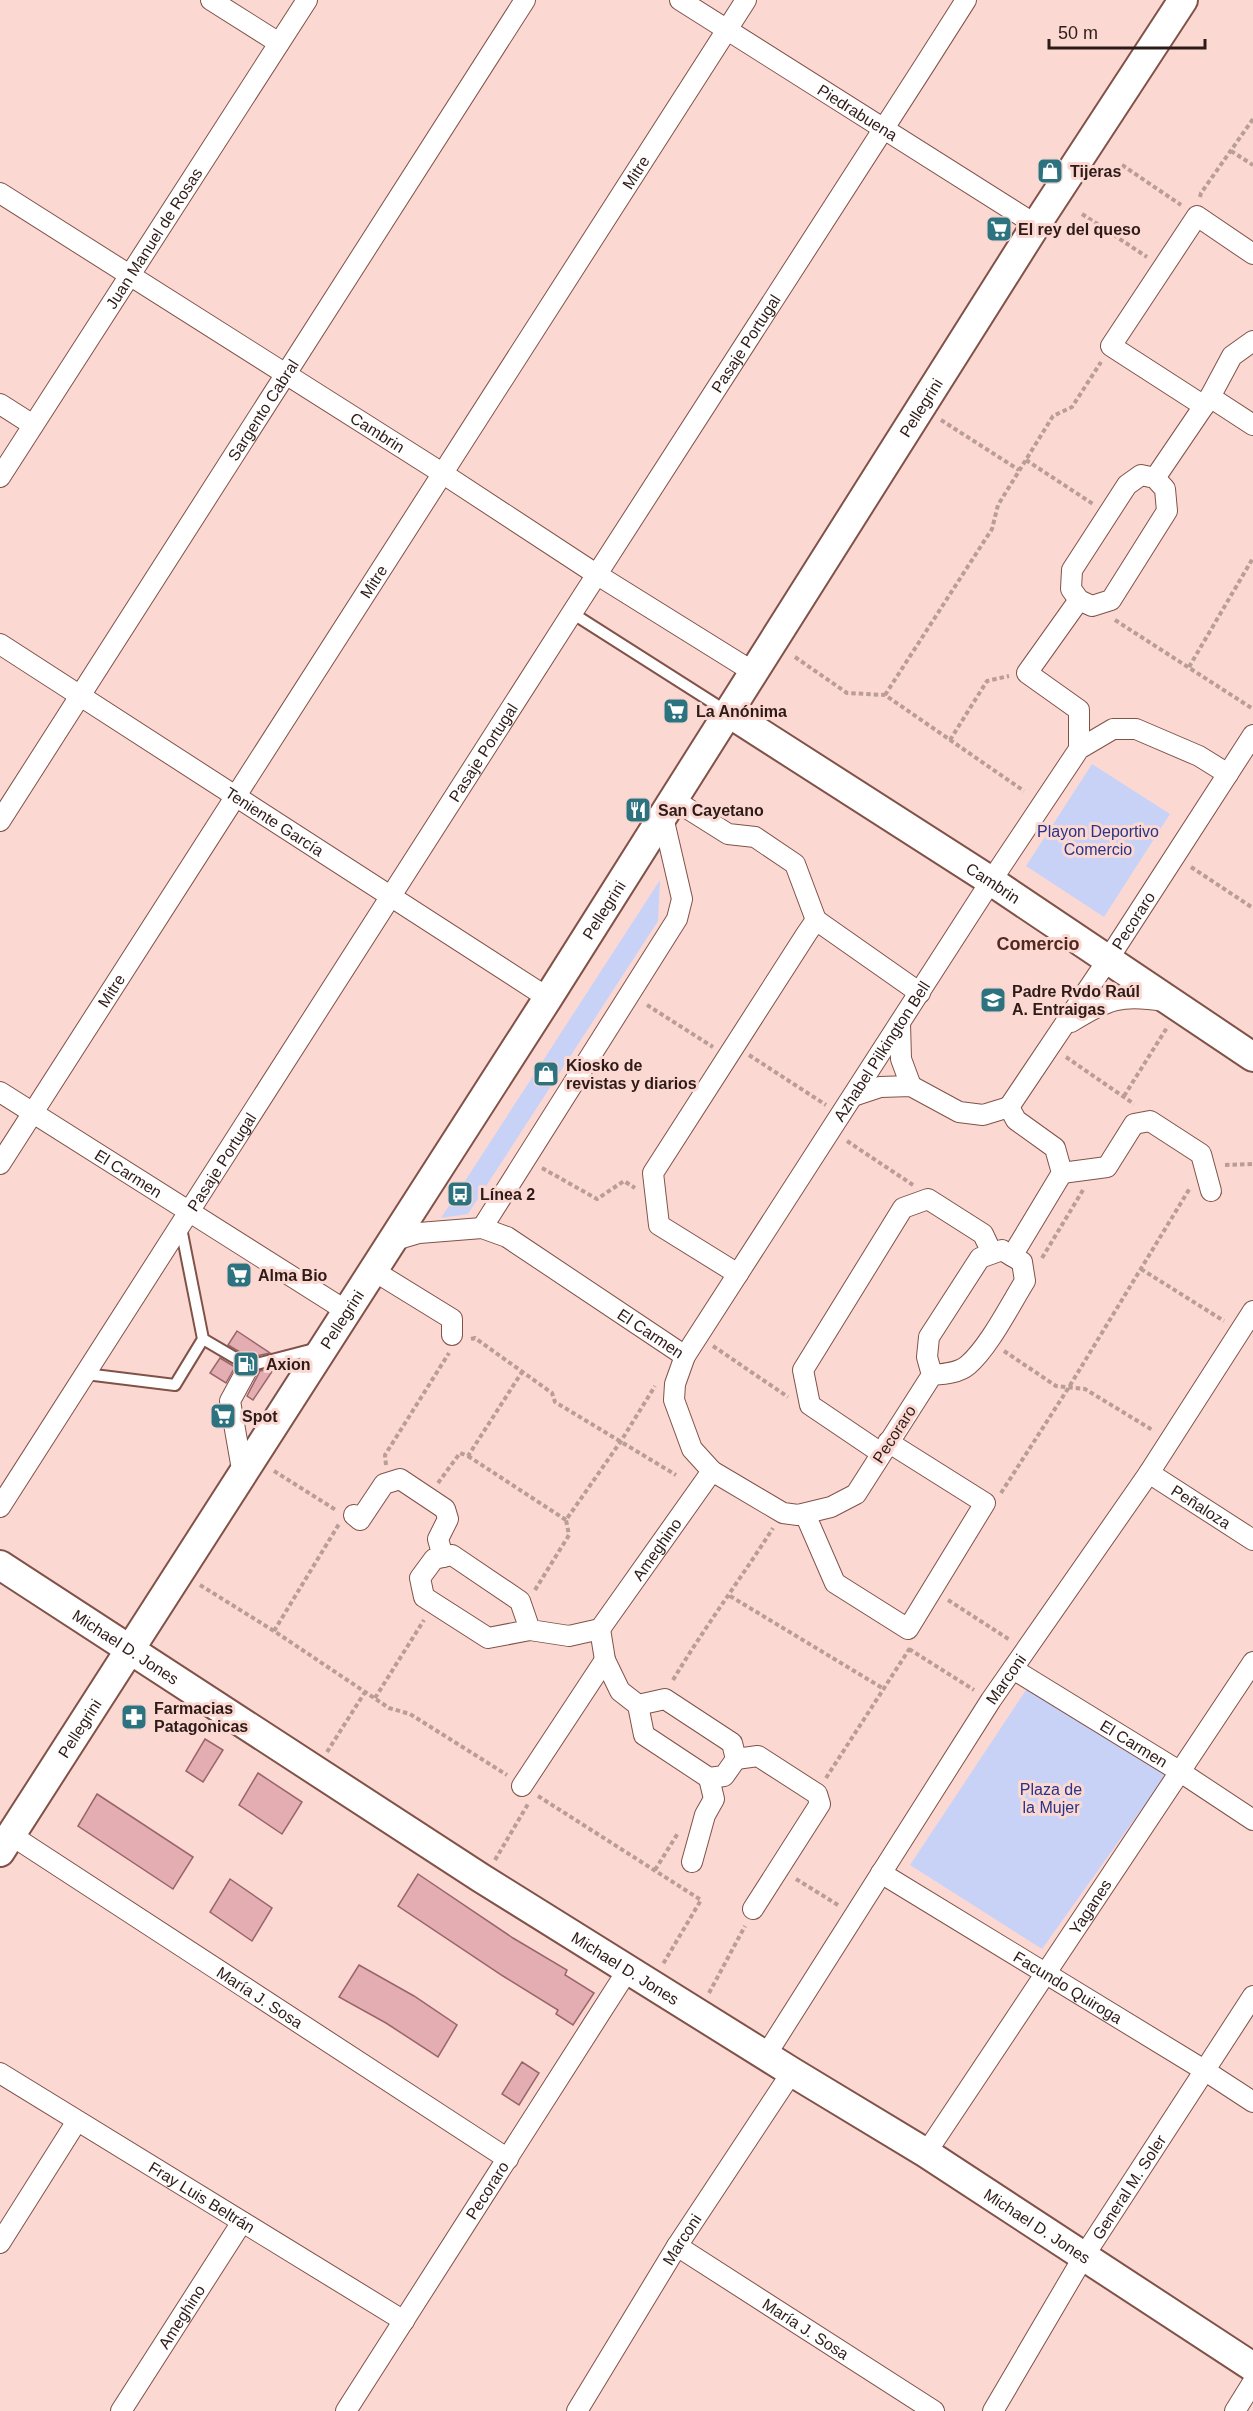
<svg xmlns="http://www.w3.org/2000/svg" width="1253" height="2411" viewBox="0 0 1253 2411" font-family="Helvetica,sans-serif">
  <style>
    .green { fill: #c8d2f7 }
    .building { fill: #e4adb2; stroke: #98656b; stroke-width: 1.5 }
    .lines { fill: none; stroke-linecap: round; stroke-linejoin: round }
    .lane-casing { stroke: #815248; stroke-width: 14 }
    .street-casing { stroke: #815248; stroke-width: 22 }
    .secondary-casing { stroke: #815248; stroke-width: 32 }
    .path { stroke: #ba9d97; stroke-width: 4; stroke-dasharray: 4.5 3; stroke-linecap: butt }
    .lane { stroke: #fff; stroke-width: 10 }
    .street { stroke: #fff; stroke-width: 20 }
    .secondary { stroke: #fff; stroke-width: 28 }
    .labels { text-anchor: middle; stroke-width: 6; stroke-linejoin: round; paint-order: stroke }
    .street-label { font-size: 16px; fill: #2e1b17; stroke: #fbd9d2 }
    .poi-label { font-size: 16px; font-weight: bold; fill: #2e1b17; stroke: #fbd9d2; text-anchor: start }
    .park-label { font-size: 16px; fill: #293387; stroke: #fbd9d2 }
    .neighbourhood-label { font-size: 18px; font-weight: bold; fill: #532820; stroke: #fbd9d2 }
  </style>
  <rect width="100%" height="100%" fill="#fbd9d2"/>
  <path class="green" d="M1092,764L1170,814L1104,917L1026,866Z
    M660,880L658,921L468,1214L441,1218Z
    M1028,1687L1168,1772L1042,1949L910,1865Z"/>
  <path class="building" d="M237,1331L270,1353L256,1356L245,1355L228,1345Z
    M220,1358L235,1367L226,1383L210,1373Z
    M275,1367L253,1400L247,1396L260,1371Z
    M205,1739L223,1750L203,1782L186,1771Z
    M258,1773L302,1802L282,1834L239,1805Z
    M97,1794L193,1857L173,1889L78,1826Z
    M418,1874L513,1938L567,1970L565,1975L594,1993L573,2025L556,2014L558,2010L503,1976L398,1906Z
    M230,1879L272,1908L252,1941L210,1912Z
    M359,1965L414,1996L457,2025L438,2057L386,2023L339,1997Z
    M522,2062L539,2073L519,2105L502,2094Z"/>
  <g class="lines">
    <g class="lane-casing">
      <path id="lane" d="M572,613L726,711
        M181,1228L203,1339L249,1366L318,1348
        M86,1374L175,1385L203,1339"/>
    </g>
    <g class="street-casing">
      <g id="street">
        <path d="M211,0L279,43"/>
        <path id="s1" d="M680,0L1036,225"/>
        <path id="s2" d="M0,193L442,473L596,574L755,673"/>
        <path d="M1210,397L1253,425"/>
        <path d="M0,404L33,425"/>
        <path d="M1204,406L1111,346L1197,216L1253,254"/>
        <path d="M1141,475L1155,478L1165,489L1167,511L1111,600L1092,606L1079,600L1071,589L1072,570L1127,485Z"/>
        <path id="s3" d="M0,477L307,0"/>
        <path d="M1155,478L1210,397L1232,356L1253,341"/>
        <path id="s4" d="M0,644L548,998"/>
        <path d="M1079,749V710L1027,673L1079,600"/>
        <path d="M674,800L728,834L755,837L795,864L816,920"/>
        <path id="s5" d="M0,821L525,0"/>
        <path d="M1071,1022C1108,999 1121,994 1164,1001"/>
        <path d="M900,1023L901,1059L911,1086"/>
        <path id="s6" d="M0,1092L348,1312"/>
        <path d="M853,1096L880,1087L911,1086L959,1112L983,1115L1009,1107"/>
        <path id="s7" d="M1009,1107L1107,961L1253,735"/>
        <path d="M1009,1107L1016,1120L1055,1148L1062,1173L1012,1256"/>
        <path id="s8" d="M0,1164L746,0"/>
        <path d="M1062,1173L1107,1167L1134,1124L1150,1121L1201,1154L1211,1191"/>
        <path d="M482,1228L677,919L682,899L663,817"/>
        <path id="s9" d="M392,1241L419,1233L482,1228L507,1237L685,1356"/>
        <path d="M374,1271L452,1319V1335"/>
        <path d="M738,1274L659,1225L653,1173L807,933L816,920L920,993"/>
        <path id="s10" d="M932,1375C944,1374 959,1373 968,1365C989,1347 1010,1305 1025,1281L1022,1262L1002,1250L980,1258L929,1337L927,1357L932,1375L856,1494L831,1507L798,1515L783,1513L712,1471L692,1449L674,1400L675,1384L685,1356L991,881L1079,749L1113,729H1136L1199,756L1228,774"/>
        <path d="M881,1453L810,1405L803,1370L903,1208L928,1199L983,1234L992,1253"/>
        <path id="s11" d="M1149,1473L1253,1540"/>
        <path d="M243,1475L230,1401L249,1366"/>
        <path id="s12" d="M0,1507C192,1210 381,911 572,613C703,408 836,205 966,0"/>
        <path d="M805,1514L835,1583L908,1629L985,1503L888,1442"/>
        <path d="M354,1515L360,1520L384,1484L400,1479L445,1509L448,1519L438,1539L443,1557"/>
        <path id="s13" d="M600,1629L712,1471"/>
        <path d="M530,1630L520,1601L452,1555L434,1559L420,1578L424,1597L488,1638L530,1630L569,1636L600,1629L605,1660L620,1691L638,1705L644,1735L709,1778L724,1776L736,1759L732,1743L665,1699L638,1705"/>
        <path id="s14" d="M1013,1669L1179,1771L1253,1820"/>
        <path d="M736,1759L758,1756L817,1794L820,1804L753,1909"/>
        <path d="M522,1786L605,1660"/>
        <path id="s15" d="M11,1835L508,2159"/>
        <path d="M692,1862L705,1815L714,1799L709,1778"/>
        <path id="s16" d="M881,1873L1204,2070L1253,2102"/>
        <path id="s17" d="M766,2055L991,1700L1149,1473L1253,1311"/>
        <path id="s18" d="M0,2073L404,2321"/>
        <path id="s19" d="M926,2153L1253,1662"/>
        <path d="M0,2243L77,2121"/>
        <path id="s20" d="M677,2246L934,2411"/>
        <path id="s21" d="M121,2411L242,2222"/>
        <path id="s22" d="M346,2411L629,1968"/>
        <path id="s23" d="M577,2411L677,2246L792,2072"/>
        <path id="s24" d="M993,2411L1084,2256L1253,1996"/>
        <path d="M1235,2411L1253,2382"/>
      </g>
    </g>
    <g class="secondary-casing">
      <g id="secondary">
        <path id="s25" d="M729,713L991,881L1253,1057"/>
        <path id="s26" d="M0,1565L481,1878L792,2072L926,2153L1253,2367"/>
        <path id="s27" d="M0,1852L548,998L1036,225L1183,0"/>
      </g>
    </g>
    <path class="path" d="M1231,151L1253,165
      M1122,165L1181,205
      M1200,197L1201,193L1253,119
      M1082,214L1147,257
      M941,420L1019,470
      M1026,460L1093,504
      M1115,620L1253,709
      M795,657L847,693L885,695L1024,791
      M1189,667L1253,558
      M885,695L992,529L998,505L1053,416L1072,407L1101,362
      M950,740L987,681L1009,676
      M1191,867L1253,908
      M647,1005L713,1047
      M749,1055L826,1105
      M1066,1057L1134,1104
      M1124,1096L1168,1026
      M847,1141L913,1185
      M1225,1165L1253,1164
      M542,1168L597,1199L624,1181L635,1188
      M1042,1258L1083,1190
      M1141,1269L1224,1321
      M471,1339L475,1338L552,1393L555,1402L676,1475
      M713,1346L788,1397
      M1004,1351L1056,1386L1085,1389L1154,1431
      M468,1456L566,1520
      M386,1465L385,1455L449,1353
      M274,1471L336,1510
      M438,1483L460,1453L468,1456L522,1372
      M1001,1493L1069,1387L1190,1188
      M200,1585L274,1631L389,1708L410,1714L507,1775
      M535,1590L569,1535L566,1520L621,1441L655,1386
      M730,1596L884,1689
      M948,1600L1010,1640
      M274,1631L339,1524
      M909,1649L974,1690
      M673,1680C704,1628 740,1580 773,1528
      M375,1698L424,1620
      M327,1752L365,1692
      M826,1778L910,1648
      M538,1796L701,1900L663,1964
      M495,1860L528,1804
      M655,1870L678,1833
      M796,1879L838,1905
      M709,1993L745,1926"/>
    <use href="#lane" class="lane"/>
    <use href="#street" class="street"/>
    <use href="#secondary" class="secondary"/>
  </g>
  <defs>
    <g id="shop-square" transform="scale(1.35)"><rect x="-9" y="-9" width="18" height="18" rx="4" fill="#2c727f" stroke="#fbd9d2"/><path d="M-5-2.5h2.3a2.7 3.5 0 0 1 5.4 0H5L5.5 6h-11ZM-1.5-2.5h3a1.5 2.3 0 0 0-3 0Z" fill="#fff"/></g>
    <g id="supermarket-square" transform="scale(1.35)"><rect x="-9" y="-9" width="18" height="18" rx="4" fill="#2c727f" stroke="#fbd9d2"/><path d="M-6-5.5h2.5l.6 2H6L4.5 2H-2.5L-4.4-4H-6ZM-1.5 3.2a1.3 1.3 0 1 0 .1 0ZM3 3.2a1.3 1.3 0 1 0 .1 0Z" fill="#fff"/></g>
    <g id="restaurant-square" transform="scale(1.35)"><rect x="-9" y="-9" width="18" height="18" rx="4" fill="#2c727f" stroke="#fbd9d2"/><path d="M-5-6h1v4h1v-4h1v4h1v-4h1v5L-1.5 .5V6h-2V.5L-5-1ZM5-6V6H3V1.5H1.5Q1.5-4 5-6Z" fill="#fff"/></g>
    <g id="school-square" transform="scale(1.35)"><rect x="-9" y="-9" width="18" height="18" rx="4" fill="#2c727f" stroke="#fbd9d2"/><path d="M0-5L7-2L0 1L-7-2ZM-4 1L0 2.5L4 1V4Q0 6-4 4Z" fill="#fff"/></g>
    <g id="bus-square" transform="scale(1.35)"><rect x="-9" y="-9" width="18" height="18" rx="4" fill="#2c727f" stroke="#fbd9d2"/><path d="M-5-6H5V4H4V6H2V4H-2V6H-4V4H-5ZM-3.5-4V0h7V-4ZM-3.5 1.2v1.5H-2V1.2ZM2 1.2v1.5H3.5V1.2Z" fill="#fff"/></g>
    <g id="fuel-square" transform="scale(1.35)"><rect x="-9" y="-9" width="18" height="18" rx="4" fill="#2c727f" stroke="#fbd9d2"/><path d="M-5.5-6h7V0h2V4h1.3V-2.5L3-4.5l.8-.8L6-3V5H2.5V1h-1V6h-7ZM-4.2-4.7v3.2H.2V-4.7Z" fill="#fff"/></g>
    <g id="pharmacy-square" transform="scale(1.35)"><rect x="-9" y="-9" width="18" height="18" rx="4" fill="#2c727f" stroke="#fbd9d2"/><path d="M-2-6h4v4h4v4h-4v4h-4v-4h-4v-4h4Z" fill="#fff"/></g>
  </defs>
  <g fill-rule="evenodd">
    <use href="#shop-square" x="1050" y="171"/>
    <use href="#supermarket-square" x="999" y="229"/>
    <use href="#supermarket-square" x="676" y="711"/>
    <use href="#restaurant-square" x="638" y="810"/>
    <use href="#school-square" x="993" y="1000"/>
    <use href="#shop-square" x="546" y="1074"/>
    <use href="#bus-square" x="460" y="1194"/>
    <use href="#supermarket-square" x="239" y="1275"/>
    <use href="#fuel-square" x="246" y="1364"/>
    <use href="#supermarket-square" x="223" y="1416"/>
    <use href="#pharmacy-square" x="134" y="1717"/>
  </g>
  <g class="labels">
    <g class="street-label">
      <text dy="6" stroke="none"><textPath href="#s1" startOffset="210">Piedrabuena</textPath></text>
      <text dy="6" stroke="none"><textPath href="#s8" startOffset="1178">Mitre</textPath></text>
      <text dy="6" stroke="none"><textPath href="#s3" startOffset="284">Juan Manuel de Rosas</textPath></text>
      <text dy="6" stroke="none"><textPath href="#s12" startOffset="1382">Pasaje Portugal</textPath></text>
      <text dy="6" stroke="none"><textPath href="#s27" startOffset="1713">Pellegrini</textPath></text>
      <text dy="6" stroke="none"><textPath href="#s5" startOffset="488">Sargento Cabral</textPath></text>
      <text dy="6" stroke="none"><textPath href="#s2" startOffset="447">Cambrin</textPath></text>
      <text dy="6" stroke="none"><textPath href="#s8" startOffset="692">Mitre</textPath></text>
      <text dy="6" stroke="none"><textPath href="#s12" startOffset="896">Pasaje Portugal</textPath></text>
      <text dy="6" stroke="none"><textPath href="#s4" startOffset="327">Teniente García</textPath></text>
      <text dy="6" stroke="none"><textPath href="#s25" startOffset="314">Cambrin</textPath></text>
      <text dy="6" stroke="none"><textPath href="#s27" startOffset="1119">Pellegrini</textPath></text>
      <text dy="6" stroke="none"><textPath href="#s7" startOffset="224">Pecoraro</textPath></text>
      <text dy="6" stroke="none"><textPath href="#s8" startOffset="206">Mitre</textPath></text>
      <text dy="6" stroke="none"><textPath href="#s10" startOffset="1130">Azhabel Pilkington Bell</textPath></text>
      <text dy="6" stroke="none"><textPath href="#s12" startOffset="410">Pasaje Portugal</textPath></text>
      <text dy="6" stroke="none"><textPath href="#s6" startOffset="152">El Carmen</textPath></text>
      <text dy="6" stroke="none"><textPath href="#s27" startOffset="633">Pellegrini</textPath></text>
      <text dy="6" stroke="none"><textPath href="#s9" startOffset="291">El Carmen</textPath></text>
      <text transform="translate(894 1434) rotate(-57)" y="6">Pecoraro</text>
      <text dy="6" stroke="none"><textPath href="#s11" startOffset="62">Peñaloza</textPath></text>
      <text dy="6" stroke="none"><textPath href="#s13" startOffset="98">Ameghino</textPath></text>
      <text dy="6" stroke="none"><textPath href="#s26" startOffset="150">Michael D. Jones</textPath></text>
      <text dy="6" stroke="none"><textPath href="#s17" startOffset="446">Marconi</textPath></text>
      <text dy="6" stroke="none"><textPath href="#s27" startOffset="147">Pellegrini</textPath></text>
      <text dy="6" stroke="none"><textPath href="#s14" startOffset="142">El Carmen</textPath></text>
      <text dy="6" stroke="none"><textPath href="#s19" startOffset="296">Yaganes</textPath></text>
      <text dy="6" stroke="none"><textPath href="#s26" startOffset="744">Michael D. Jones</textPath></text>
      <text dy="6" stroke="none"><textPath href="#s16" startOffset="219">Facundo Quiroga</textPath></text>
      <text dy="6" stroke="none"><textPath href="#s15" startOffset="297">María J. Sosa</textPath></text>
      <text dy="6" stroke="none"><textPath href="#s24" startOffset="262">General M. Soler</textPath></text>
      <text dy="6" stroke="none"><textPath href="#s22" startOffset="262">Pecoraro</textPath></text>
      <text dy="6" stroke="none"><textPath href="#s18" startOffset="237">Fray Luis Beltrán</textPath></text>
      <text dy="6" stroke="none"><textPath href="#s26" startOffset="1230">Michael D. Jones</textPath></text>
      <text dy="6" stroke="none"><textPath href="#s23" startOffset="201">Marconi</textPath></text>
      <text dy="6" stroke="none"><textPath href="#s21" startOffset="112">Ameghino</textPath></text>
      <text dy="6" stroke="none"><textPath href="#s20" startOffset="153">María J. Sosa</textPath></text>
    </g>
    <g class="poi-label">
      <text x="1070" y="177">Tijeras</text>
      <text x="1018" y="235">El rey del queso</text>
      <text x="696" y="717">La Anónima</text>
      <text x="658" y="816">San Cayetano</text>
      <text x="1012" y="997">Padre Rvdo Raúl<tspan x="1012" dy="18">A. Entraigas</tspan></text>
      <text x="566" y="1071">Kiosko de<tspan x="566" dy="18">revistas y diarios</tspan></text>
      <text x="480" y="1200">Línea 2</text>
      <text x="258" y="1281">Alma Bio</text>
      <text x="266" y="1370">Axion</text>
      <text x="242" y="1422">Spot</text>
      <text x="154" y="1714">Farmacias<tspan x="154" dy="18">Patagonicas</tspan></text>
    </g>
    <g class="park-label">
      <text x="1098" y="837">Playon Deportivo<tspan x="1098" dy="18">Comercio</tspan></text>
      <text x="1051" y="1795">Plaza de<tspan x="1051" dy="18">la Mujer</tspan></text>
    </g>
    <g class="neighbourhood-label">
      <text x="1038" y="950">Comercio</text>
    </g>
  </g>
  <path d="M1049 39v9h156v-9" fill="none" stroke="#2e1b17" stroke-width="3"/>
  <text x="1058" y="39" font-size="18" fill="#2e1b17" stroke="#fbd9d2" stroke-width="4.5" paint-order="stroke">50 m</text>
</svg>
